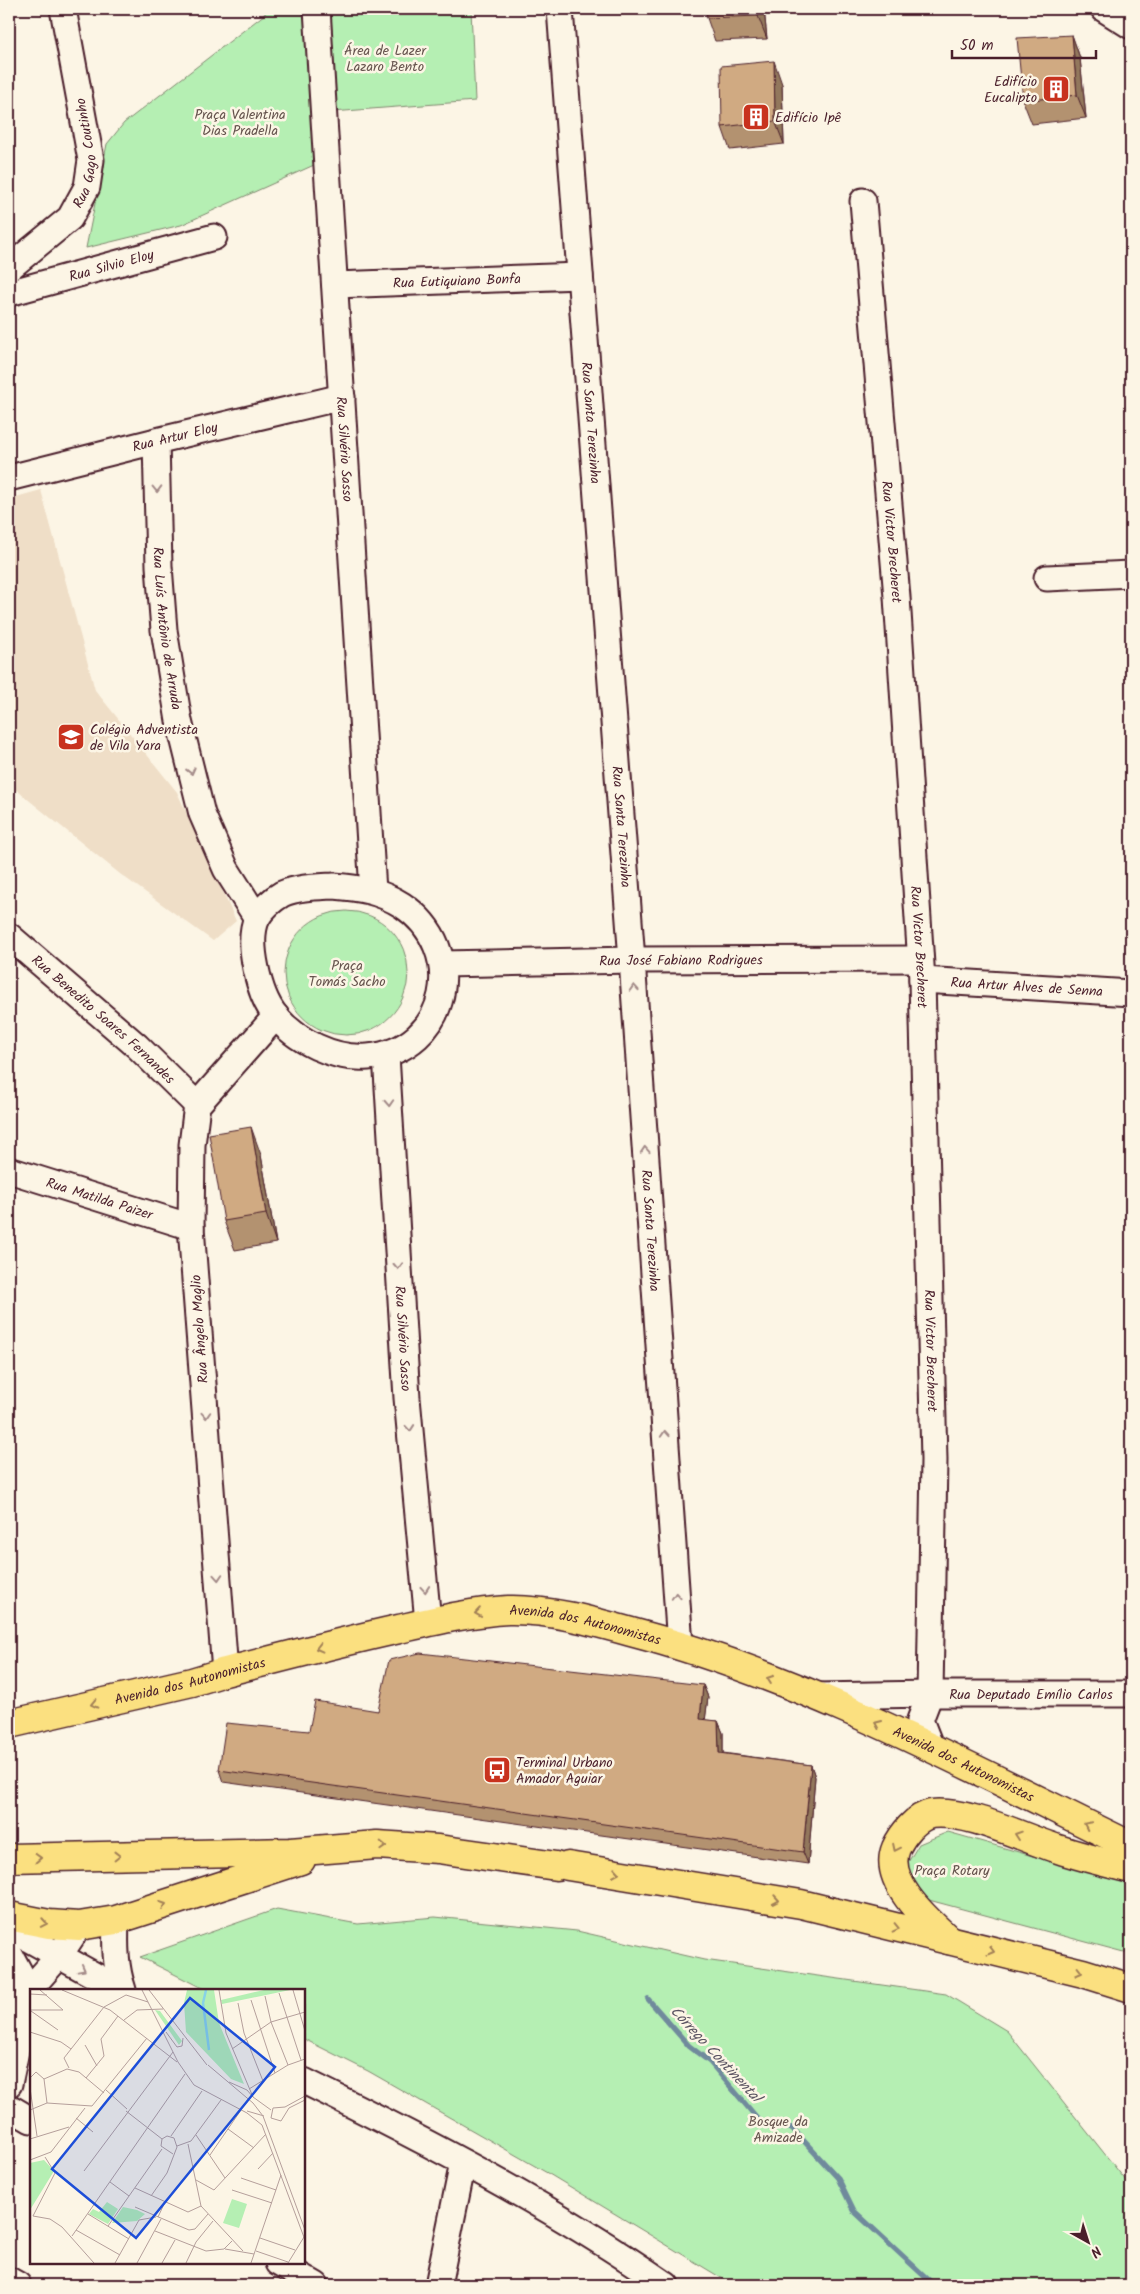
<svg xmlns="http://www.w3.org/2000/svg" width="1140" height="2294" viewBox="0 0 1140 2294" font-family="Kalam,sans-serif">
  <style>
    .built { fill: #efdec7 }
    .green { fill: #b5efb3; stroke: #80876f }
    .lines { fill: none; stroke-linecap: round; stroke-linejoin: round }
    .stream { stroke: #6f8a9c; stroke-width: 5.5 }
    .minor-casing { stroke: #4a1f2b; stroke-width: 29 }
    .major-casing { stroke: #4a1f2b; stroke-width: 31 }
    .minor { stroke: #fcf5e5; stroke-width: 25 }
    .major { stroke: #fbe080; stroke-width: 28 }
    .wall { fill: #b39270; stroke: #4a1f2b }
    .shaded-wall { fill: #92775b; stroke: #4a1f2b }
    .building { fill: #d0aa82; stroke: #4a1f2b }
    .oneway { stroke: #a38a88 }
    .oneway2 { stroke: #a28056 }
    .labels { text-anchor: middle; stroke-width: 5; stroke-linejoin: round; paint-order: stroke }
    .park-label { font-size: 14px; fill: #65534d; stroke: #fcf5e5 }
    .poi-label { font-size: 14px; fill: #4a1f2b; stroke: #fcf5e5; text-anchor: start }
    .street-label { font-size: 14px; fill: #4a1f2b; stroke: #fcf5e5 }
    .water-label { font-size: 15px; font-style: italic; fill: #5c5563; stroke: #fcf5e5 }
    .inset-river { fill: none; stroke: #87d2e7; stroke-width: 2.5 }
    .inset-road { fill: none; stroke: #b59f9b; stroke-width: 1 }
    .view { fill: #1d4ed8; fill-opacity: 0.15; stroke: #1d4ed8; stroke-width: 2.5 }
    .inset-edge { fill: none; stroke: #4a1f2b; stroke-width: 2.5 }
  </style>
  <rect width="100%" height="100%" fill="#fcf5e5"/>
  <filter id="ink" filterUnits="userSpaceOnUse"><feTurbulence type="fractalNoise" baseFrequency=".02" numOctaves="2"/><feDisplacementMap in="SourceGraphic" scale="10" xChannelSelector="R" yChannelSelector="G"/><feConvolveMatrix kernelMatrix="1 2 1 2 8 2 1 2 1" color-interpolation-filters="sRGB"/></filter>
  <g filter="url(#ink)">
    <path class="built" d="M41,490L95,690L177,792L236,921L213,941L120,874L9,784V499Z"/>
    <path class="green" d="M265,9H305L314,165L181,225L86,248L107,144L124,123L265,14Z
      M328,9H471L475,101L332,112Z
      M284 973a62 62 0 1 1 124 0a62 62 0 1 1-124 0Z
      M948,1832L1131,1884V1954L925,1899L912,1881L907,1864L919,1844Z
      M277,1909L358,1924L435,1917L577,1931L704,1960L946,1994L1007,2031L1131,2187V2285H733L549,2174L368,2071L304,2039V1990H206L140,1957Z"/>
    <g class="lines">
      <path class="stream" d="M648,1999L689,2046L710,2062L762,2124L792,2128L838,2178L854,2211L934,2285"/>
      <g class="minor-casing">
        <g id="minor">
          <path id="s1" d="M317,9L373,891"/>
          <path id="s2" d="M560,9L632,960L680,1645"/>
          <path d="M1104,9L1131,26"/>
          <path id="s3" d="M863,201L897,597L922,980L934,1460L930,1694L920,1720L931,1748"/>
          <path id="s4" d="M9,268L70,218L87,187L91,160L63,9"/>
          <path id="s5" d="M335,285L580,276"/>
          <path id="s6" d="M9,293L214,237"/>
          <path id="s7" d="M156,441L159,566L164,630L179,721L202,814L226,869L257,918"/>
          <path id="s8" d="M9,478L156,441L342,397"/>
          <path d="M1047,578L1131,574"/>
          <path d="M334,886C359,888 380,891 402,905C469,949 450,1050 368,1057C335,1060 295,1041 275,1015C259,995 246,942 257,918C262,909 273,899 282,894C298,887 316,887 334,886Z"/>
          <path id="s9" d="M9,936L137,1046L197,1105"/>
          <path id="s10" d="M443,964L632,960L920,959"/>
          <path id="s11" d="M922,980L1131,993"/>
          <path id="s12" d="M386,1055L407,1398L428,1622"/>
          <path id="s13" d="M9,1170L191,1227"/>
          <path d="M225,1672L191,1227L192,1145L197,1105L276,1016"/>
          <path id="s14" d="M816,1696L930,1694H1131"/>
          <path d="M116,1920C115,1945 115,1966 123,1990"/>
          <path d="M9,1928L121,1990"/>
          <path d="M9,1953L29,1990"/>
          <path d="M304,2081C428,2142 552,2206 666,2285"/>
          <path d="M9,2084L29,1990L59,1956L79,1926"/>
          <path d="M9,2107L31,2120"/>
          <path d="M278,2263L316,2285"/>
          <path d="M9,2280L18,2285"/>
          <path d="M438,2285L463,2163"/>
        </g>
      </g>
      <g class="major-casing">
        <g id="major">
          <path id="s15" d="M9,1724L192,1682L225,1672C283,1657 340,1642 399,1629C434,1621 471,1612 508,1610C548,1609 592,1621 631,1632C804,1677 971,1768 1131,1846"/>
          <path d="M9,1858L290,1852L377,1845L438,1849L556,1866"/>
          <path d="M568,1866L801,1904L1083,1973L1131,1988"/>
          <path d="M9,1916L49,1924L79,1926L116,1920L301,1860"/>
          <path d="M949,1940C927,1920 882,1881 896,1848C902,1835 916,1817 931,1814C966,1809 1023,1838 1058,1849C1082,1857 1107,1863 1131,1869"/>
        </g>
      </g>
      <use href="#minor" class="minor"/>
      <use href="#major" class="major"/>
    </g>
    <path class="wall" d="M706,9H764L767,39L715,41L707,18Z
      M1072,35L1080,58L1086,118L1032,124L1023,101Z
      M782,84L784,144L730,150L722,127Z
      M261,1155L276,1243L235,1250L224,1221Z
      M703,1685L708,1697L705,1720L718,1721L723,1733V1753L811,1765L815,1777L808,1864L223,1782L219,1770L309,1731L378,1711Z"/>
    <path class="shaded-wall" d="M758,9H764L767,39L758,16Z
      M1072,35L1080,58L1086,118L1077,95Z
      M774,61L782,84L784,144L775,121Z
      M251,1127L261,1155L276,1243L266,1214Z
      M703,1685L708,1697L704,1730L700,1719Z
      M718,1721L723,1733V1764L719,1753Z
      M811,1765L815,1777L808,1864L803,1852Z"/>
    <path class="building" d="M706,9H758V16L707,18Z
      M1072,35L1077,95L1023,101L1017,38Z
      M774,61L775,121L722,127L721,66Z
      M251,1127L266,1214L224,1221L209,1134Z
      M420,1653L703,1685L700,1719L718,1721L719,1753L811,1765L803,1852L219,1770L226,1723L309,1731L315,1701L378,1711L389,1660Z"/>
    <defs><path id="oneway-chevron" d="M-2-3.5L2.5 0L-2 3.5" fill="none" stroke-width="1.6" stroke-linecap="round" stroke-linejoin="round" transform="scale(1.25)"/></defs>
    <g class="oneway">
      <use href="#oneway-chevron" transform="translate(157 489) rotate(89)"/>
      <use href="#oneway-chevron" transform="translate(191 771) rotate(76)"/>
      <use href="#oneway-chevron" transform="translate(634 988) rotate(-94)"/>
      <use href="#oneway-chevron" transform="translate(389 1103) rotate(87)"/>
      <use href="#oneway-chevron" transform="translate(645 1150) rotate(-94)"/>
      <use href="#oneway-chevron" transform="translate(398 1266) rotate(87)"/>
      <use href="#oneway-chevron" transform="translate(206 1415) rotate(86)"/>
      <use href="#oneway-chevron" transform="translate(410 1428) rotate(85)"/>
      <use href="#oneway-chevron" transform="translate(665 1434) rotate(-94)"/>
      <use href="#oneway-chevron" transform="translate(218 1577) rotate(86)"/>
      <use href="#oneway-chevron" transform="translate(425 1589) rotate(85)"/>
      <use href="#oneway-chevron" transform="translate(676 1596) rotate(-94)"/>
      <use href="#oneway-chevron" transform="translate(82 1969) rotate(29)"/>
    </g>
    <g class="oneway2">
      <use href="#oneway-chevron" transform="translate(478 1613) rotate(172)"/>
      <use href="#oneway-chevron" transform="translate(319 1648) rotate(166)"/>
      <use href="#oneway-chevron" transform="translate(770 1679) rotate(-160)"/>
      <use href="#oneway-chevron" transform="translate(94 1704) rotate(167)"/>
      <use href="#oneway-chevron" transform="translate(878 1724) rotate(-156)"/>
      <use href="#oneway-chevron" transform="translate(1087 1825) rotate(-154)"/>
      <use href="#oneway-chevron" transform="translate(1018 1835) rotate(-161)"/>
      <use href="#oneway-chevron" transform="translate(383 1846) rotate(2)"/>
      <use href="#oneway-chevron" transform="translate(896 1848) rotate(116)"/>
      <use href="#oneway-chevron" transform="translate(117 1856) rotate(-1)"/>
      <use href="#oneway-chevron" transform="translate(38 1858) rotate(-2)"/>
      <use href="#oneway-chevron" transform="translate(616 1873) rotate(10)"/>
      <use href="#oneway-chevron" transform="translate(776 1900) rotate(10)"/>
      <use href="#oneway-chevron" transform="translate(163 1905) rotate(-18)"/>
      <use href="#oneway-chevron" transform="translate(44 1923) rotate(10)"/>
      <use href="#oneway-chevron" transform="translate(896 1928) rotate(13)"/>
      <use href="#oneway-chevron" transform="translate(991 1951) rotate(14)"/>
      <use href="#oneway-chevron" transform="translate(1079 1972) rotate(14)"/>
    </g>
  </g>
  <defs>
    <g id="building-square" transform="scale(1.4375)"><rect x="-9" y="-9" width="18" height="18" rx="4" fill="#c8321e" stroke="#fcf5e5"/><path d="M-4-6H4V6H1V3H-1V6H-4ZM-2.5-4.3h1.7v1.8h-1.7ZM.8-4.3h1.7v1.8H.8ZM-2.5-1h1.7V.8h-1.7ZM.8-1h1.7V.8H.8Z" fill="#fff"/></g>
    <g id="school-square" transform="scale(1.4375)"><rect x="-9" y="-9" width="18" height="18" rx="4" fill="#c8321e" stroke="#fcf5e5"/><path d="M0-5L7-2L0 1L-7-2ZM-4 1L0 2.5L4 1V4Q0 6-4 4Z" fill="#fff"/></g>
    <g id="bus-square" transform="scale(1.4375)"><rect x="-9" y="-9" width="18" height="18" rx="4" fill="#c8321e" stroke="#fcf5e5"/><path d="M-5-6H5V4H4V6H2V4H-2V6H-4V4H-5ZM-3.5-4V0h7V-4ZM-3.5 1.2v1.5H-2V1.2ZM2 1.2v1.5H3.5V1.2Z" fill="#fff"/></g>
  </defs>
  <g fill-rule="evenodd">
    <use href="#building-square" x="1056" y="89"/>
    <use href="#building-square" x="756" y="117"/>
    <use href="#school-square" x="71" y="737"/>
    <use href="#bus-square" x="497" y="1770"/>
  </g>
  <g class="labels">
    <g class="park-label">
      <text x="385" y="55">Área de Lazer<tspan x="385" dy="16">Lazaro Bento</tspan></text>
      <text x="240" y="119">Praça Valentina<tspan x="240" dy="16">Dias Pradella</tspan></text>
      <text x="347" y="970">Praça<tspan x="347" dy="16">Tomás Sacho</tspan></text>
      <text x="952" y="1875">Praça Rotary</text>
      <text x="778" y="2126">Bosque da<tspan x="778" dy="16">Amizade</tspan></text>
    </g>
    <g class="poi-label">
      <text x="1037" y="86" text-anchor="end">Edifício<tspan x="1037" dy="16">Eucalipto</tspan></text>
      <text x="775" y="122">Edifício Ipê</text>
      <text x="90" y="734">Colégio Adventista<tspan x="90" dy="16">de Vila Yara</tspan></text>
      <text x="516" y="1767">Terminal Urbano<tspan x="516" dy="16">Amador Aguiar</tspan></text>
    </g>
    <g class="street-label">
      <text dy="5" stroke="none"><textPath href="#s4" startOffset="148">Rua Gago Coutinho</textPath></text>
      <text dy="5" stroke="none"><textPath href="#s6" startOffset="106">Rua Silvio Eloy</textPath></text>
      <text dy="5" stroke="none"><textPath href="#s5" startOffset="122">Rua Eutiquiano Bonfa</textPath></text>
      <text dy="5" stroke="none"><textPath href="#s2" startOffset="415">Rua Santa Terezinha</textPath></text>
      <text dy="5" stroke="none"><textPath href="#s8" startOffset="171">Rua Artur Eloy</textPath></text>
      <text dy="5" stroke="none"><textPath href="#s1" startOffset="441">Rua Silvério Sasso</textPath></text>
      <text dy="5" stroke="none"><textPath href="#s3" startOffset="342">Rua Victor Brecheret</textPath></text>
      <text dy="5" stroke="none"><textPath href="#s7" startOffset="188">Rua Luís Antônio de Arruda</textPath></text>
      <text dy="5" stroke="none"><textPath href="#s2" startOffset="820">Rua Santa Terezinha</textPath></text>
      <text dy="5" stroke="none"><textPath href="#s3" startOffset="748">Rua Victor Brecheret</textPath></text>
      <text dy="5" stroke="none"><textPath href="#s10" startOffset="238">Rua José Fabiano Rodrigues</textPath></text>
      <text dy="5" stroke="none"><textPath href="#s11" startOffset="105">Rua Artur Alves de Senna</textPath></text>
      <text dy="5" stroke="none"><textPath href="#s9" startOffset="126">Rua Benedito Soares Fernandes</textPath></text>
      <text dy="5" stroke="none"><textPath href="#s13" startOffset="95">Rua Matilda Paizer</textPath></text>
      <text dy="5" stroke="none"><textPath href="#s2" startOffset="1225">Rua Santa Terezinha</textPath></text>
      <text transform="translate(199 1329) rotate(-94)" y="5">Rua Ângelo Maglio</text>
      <text dy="5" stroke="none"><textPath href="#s12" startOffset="284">Rua Silvério Sasso</textPath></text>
      <text dy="5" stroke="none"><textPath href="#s3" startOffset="1152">Rua Victor Brecheret</textPath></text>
      <text dy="5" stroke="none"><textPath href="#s15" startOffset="591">Avenida dos Autonomistas</textPath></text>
      <text dy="5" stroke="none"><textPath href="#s15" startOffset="186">Avenida dos Autonomistas</textPath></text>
      <text dy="5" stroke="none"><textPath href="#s14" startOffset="215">Rua Deputado Emílio Carlos</textPath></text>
      <text dy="5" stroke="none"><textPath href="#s15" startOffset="996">Avenida dos Autonomistas</textPath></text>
    </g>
    <g class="water-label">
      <text transform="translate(716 2054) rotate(47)" y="5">Córrego Continental</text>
    </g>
  </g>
  <g transform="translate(30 1989)">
    <rect width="275" height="275" fill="#fcf5e5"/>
    <path d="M157,1H184L189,34L214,95L201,90L156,43L154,14ZM234,1H260L192,15L191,11ZM125,21L130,22L152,52L149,56ZM14,171L24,182L0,221V174ZM202,210L217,215L209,239L193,234ZM77,213L88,220L78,235L59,225L63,220L69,223ZM93,218L107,221L115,225L107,232L82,234Z" fill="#b5efb3"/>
    <path class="inset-river" d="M176,1L173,14L179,61"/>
    <path class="inset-road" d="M32,1L80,21L147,73M112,1L148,73L164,96L217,124L232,136L275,251M119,1L177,76M189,1L196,44L223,108L241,121M263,1L275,42M249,4L271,71M0,5L17,6M235,7L241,33L258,76M221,11L245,84M208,14L214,44L233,92M0,21H33L10,1M1,22L28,41M94,31L107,21L133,20M0,43L31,53L41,60M136,43L147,58L152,57L153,49M55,56L67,77M202,60L241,33L275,23M178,76L223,114L233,127L275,241M39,79L34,69L74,18L96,6L118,13M0,89L6,83L14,90M56,89L74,67L71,50L88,27M199,93L217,101L223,108M0,99L7,147M219,100L258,76L275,70M76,101L97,120M275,107L255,118L243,119L241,129L251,132L259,119L275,111M17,114L14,90L37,80L49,83L74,104M0,121L17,114L62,117L117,49M96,122L132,150M217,122L234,127M46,129L63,143M198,140L224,159M166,146L195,189M141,147L172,102M0,150L39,138M158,155L171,217L213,262M147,157L161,152L191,111M180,166L211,121M15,168L25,184L3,227L20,230L32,238L64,274M0,171L21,163L55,119M228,180L243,164M54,182L143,63M211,189L246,201M166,191L184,201L236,145M80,193L99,207M105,199L158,223L171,217M202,201L242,214M121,207L137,184L147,158L144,149L137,147L132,150L131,157L143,165M105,218L159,241L165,240L178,225M58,225L99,250M128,228L135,213M78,237L132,160M46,241L90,266M125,242L176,262L194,260L202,252M42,247L155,85M230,249L265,261M195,260L224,265M226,262L258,273M85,274L109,231L126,228M107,274L131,230M132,274L145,251M156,274L166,253L183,232M221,274L251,186M258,274L274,248"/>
    <path class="view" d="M160,9L245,78L106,249L22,180Z"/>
    <rect width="275" height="275" class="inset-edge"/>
  </g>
  <rect width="1140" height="2294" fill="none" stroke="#fcf5e5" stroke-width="30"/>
  <rect x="15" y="15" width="1110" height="2264" fill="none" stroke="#4a1f2b" stroke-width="2" filter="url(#ink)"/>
  <g transform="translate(1088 2242) rotate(141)" stroke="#fcf5e5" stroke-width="4" paint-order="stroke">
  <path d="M0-4L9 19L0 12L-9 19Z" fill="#4a1f2b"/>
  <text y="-8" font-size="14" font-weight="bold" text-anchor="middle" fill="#4a1f2b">N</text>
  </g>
  <path d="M952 50v8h144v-8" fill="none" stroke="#4a1f2b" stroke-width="2.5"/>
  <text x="960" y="50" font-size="15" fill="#4a1f2b" stroke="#fcf5e5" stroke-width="4" paint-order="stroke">50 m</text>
</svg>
